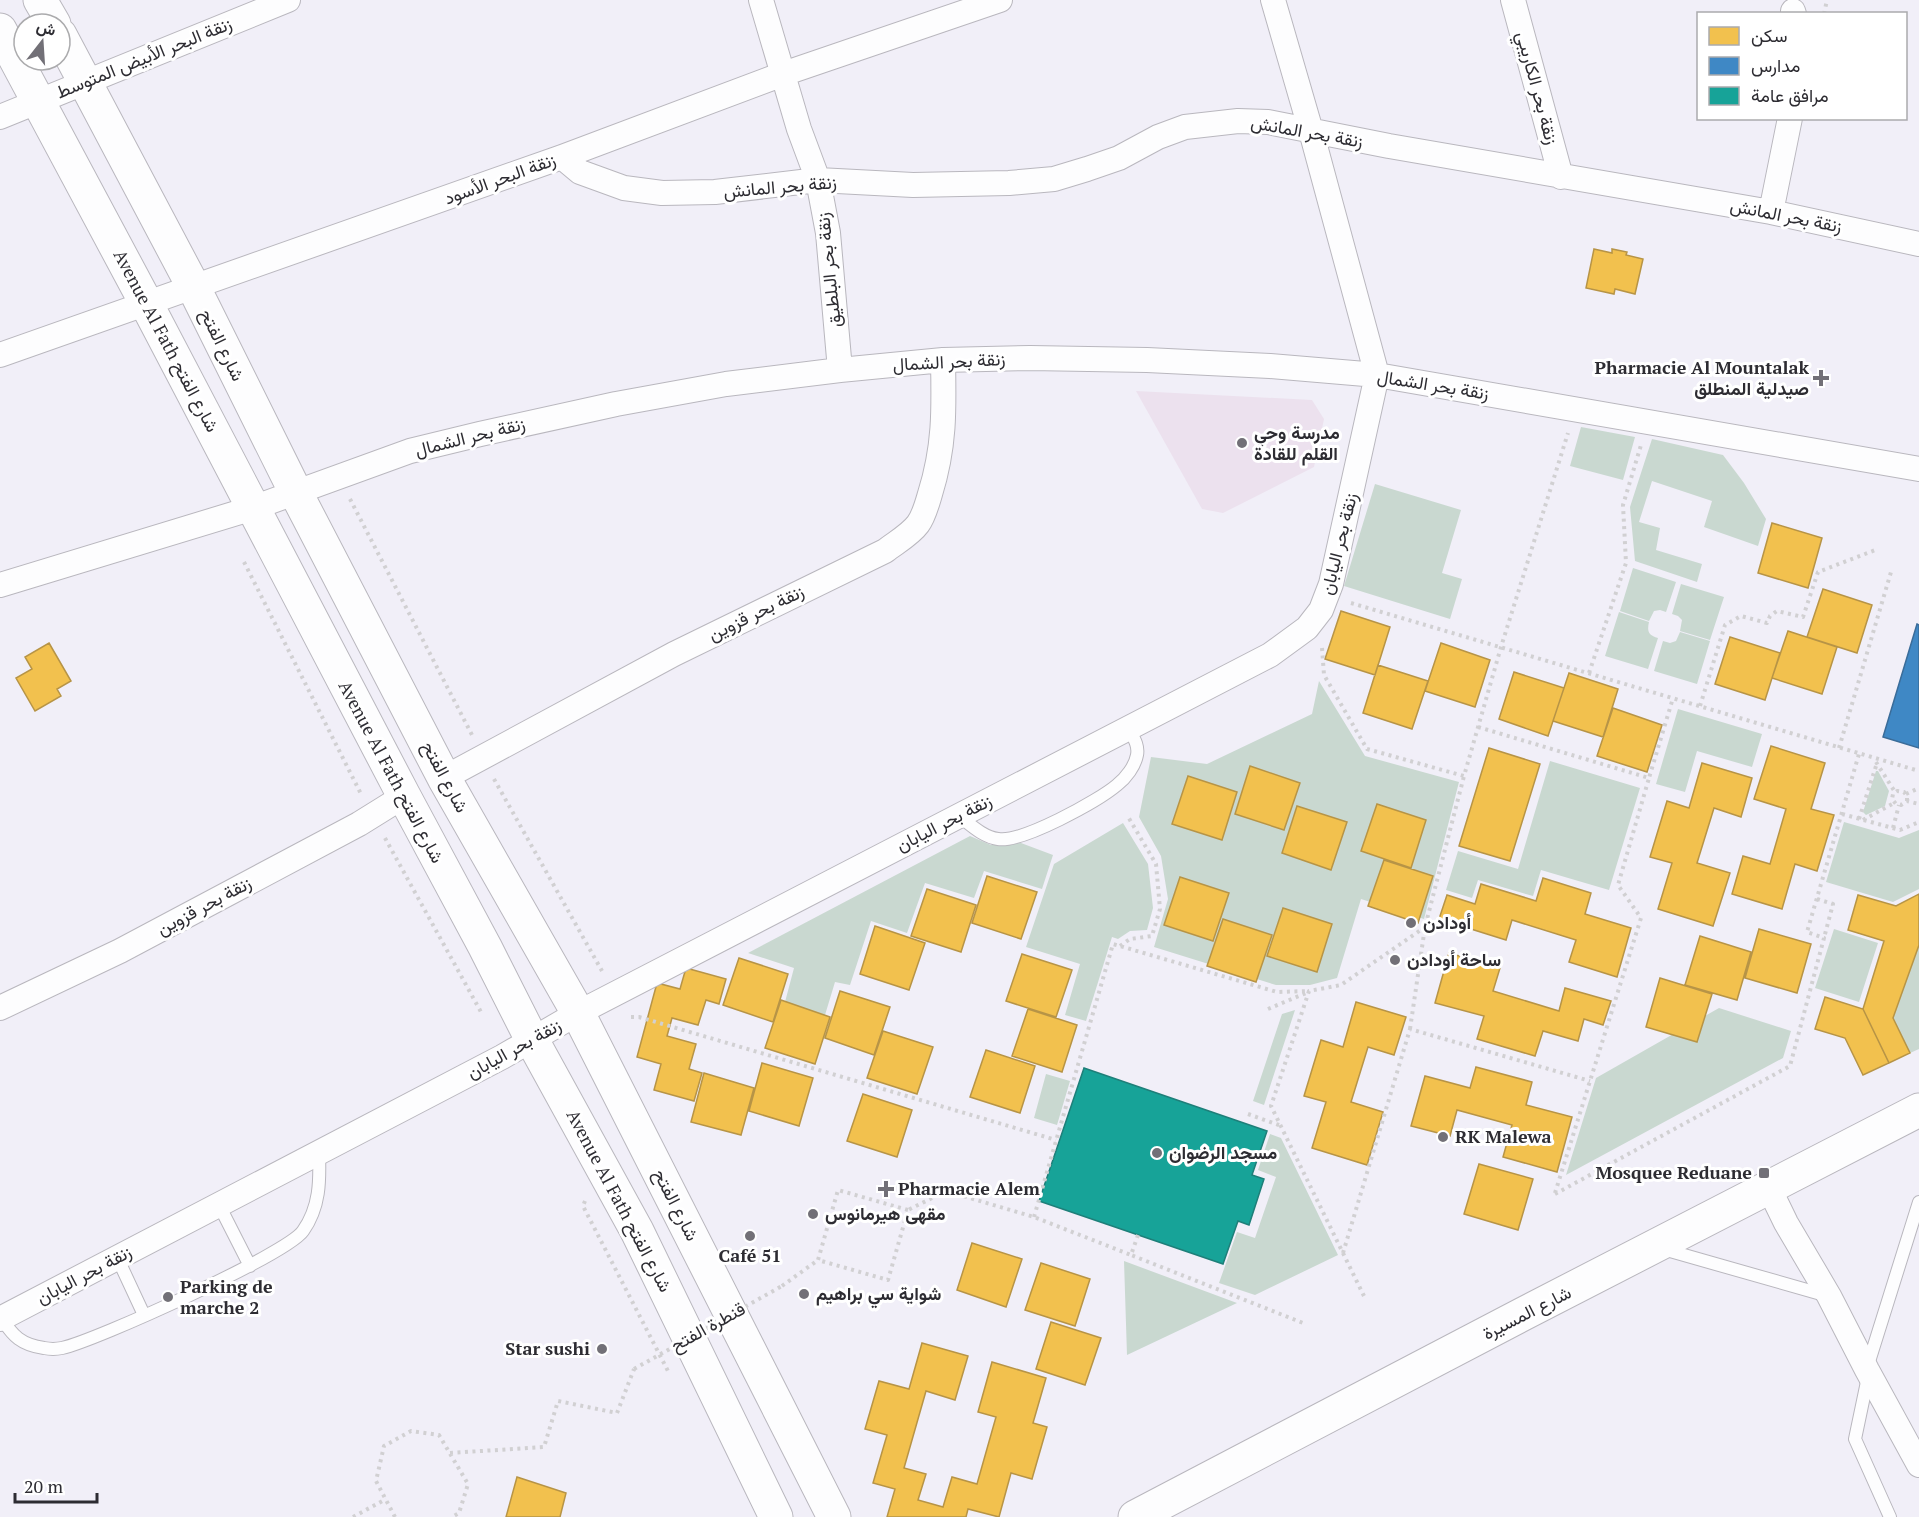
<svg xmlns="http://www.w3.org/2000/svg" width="1919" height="1517" viewBox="0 0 1919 1517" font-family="'PT Serif',Vazirmatn,serif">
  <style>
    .education { fill: #ece1ee }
    .green { fill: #c9d8d0 }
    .homes { fill: #f2c14e; stroke: #b79446; stroke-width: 1.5 }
    .schools { fill: #3f88c5; stroke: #3a6c99; stroke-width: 1.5 }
    .public { fill: #17a398; stroke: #1e7f79; stroke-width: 1.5 }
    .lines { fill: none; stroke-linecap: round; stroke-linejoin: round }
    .lane-casing { stroke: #b9b7be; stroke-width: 14 }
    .street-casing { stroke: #b9b7be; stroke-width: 26 }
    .secondary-casing { stroke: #b9b7be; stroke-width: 35 }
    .path { stroke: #d1d0d2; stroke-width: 4; stroke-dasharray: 3 4.5; stroke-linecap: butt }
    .lane { stroke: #fdfdfe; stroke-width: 12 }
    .street { stroke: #fdfdfe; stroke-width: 24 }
    .secondary { stroke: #fdfdfe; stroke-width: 33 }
    .path-bridge { stroke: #d1d0d2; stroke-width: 4; stroke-dasharray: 3 4.5; stroke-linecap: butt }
    .poi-dot { fill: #727077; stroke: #fff; stroke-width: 2 }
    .labels { text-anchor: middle; stroke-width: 6; stroke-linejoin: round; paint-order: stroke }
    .street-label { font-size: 18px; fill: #2d2c32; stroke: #fff }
    .poi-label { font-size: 18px; font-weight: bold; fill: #2d2c32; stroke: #fff; text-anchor: start }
  </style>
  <rect width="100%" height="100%" fill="#f1eff8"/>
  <path class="education" d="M1136,391L1312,400L1324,419L1314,467L1223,513L1202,509Z"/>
  <path class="green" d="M1581,427L1635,437L1623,480L1570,466Z
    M1652,439L1723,455L1744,483L1766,519L1758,546L1704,527L1712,501L1652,481L1639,522L1660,528L1656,550L1702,564L1697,582L1635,561L1630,507Z
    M1375,484L1461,510L1442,573L1462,579L1450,619L1344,586Z
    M1633,568L1676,582L1666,612L1660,610L1654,611L1649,621L1620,611Z
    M1681,584L1724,597L1710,640L1680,631L1682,620L1678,616L1672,614Z
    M1619,612L1649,622C1647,631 1648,635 1658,638L1648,669L1605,656Z
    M1680,632L1710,641L1697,684L1654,671L1663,641L1670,643L1676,641Z
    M1319,681L1365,756L1459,782L1424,919L1361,899L1337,978L1310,985H1276L1154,947L1168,899L1161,856L1139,817L1151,757L1207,764L1312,714Z
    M1678,709L1762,734L1752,767L1697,751L1685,792L1656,784Z
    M1550,761L1640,788L1609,890L1541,870L1533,896L1478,880L1472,898L1446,890L1458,851L1518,869Z
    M1876,771H1878L1889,791L1885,806L1866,815L1863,812Z
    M1844,822L1899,838L1919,830V889L1893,902L1826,882Z
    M1123,823L1148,864L1153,908L1147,930L1130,931L1118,939L1112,937L1086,1021L1065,1015L1080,964L1026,947L1054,864Z
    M970,836L991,845L1021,843L1053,855L1042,889L984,871L974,898L925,883L907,933L871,921L850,985L835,982L825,1015L785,1002L794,968L748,953Z
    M1834,929L1878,943L1859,1002L1815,988Z
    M1919,945V1049L1910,1053L1893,1018Z
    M1719,1008L1791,1031L1783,1058L1566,1175L1596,1078Z
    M1295,1010L1264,1105L1253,1101L1282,1014Z
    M1046,1074L1070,1081L1057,1125L1034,1118Z
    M1270,1134L1281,1138L1338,1255L1255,1295L1219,1283L1237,1232L1255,1238L1276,1177L1258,1170Z
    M1124,1261L1237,1303L1127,1355Z"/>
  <path class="homes" d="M1594,249L1612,253V249L1627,252L1626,255L1643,259L1635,294L1615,289L1614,294L1586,288Z
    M1772,523L1822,538L1808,588L1758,573Z
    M1823,589L1872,605L1857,653L1807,637Z
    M1341,611L1390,627L1375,675L1325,659Z
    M1788,631L1837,647L1822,694L1772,678Z
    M1730,637L1780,653L1765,700L1715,684Z
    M49,643L71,681L57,689L61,696L35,711L16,678L32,669L25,657Z
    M1441,643L1490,660L1475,707L1425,691Z
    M1378,665L1428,681L1412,729L1363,713Z
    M1514,672L1564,688L1548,736L1499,719Z
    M1569,673L1618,689L1603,737L1553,721Z
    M1613,708L1662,725L1647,772L1597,756Z
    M1771,746L1825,763L1811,809L1834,815L1817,871L1795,864L1782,909L1732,894L1743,856L1770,864L1786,809L1754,799Z
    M1489,748L1540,764L1510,861L1459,846Z
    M1702,763L1752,778L1741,817L1714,808L1697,863L1730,873L1713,926L1658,909L1672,863L1650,857L1667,801L1689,808Z
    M1250,766L1300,783L1284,830L1235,814Z
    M1188,776L1237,792L1222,840L1172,824Z
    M1377,804L1426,820L1411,868L1361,851Z
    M1297,806L1347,822L1331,870L1282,853Z
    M1384,860L1433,876L1418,923L1368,906Z
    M987,876L1037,892L1021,939L972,923Z
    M1180,877L1229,893L1213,941L1164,925Z
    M1543,878L1591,893L1585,914L1631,928L1617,977L1569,962L1576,940L1512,920L1506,940L1439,919L1447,895L1475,904L1481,884L1536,901Z
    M927,889L976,905L961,952L911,936Z
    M1919,894V945L1893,1018L1910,1053L1889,1063L1863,1009L1884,941L1848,930L1858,895L1896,906Z
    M1283,908L1332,924L1317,972L1267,956Z
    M1223,919L1272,935L1256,982L1207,966Z
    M875,926L925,943L909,990L860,974Z
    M1759,929L1811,944L1797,993L1745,978Z
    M1700,936L1751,952L1737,1000L1685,985Z
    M1449,953L1500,968L1493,991L1559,1011L1565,988L1611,1001L1603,1025L1584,1019L1578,1041L1543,1031L1535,1056L1477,1039L1484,1016L1435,1003Z
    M1022,954L1072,970L1056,1017L1006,1001Z
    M739,958L788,974L773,1022L723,1005Z
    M686,968L726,979L719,1004L706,1000L698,1025L672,1018L667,1036L696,1044L689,1069L702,1073L694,1101L654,1090L661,1064L637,1057L657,983L680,989Z
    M1660,978L1712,994L1697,1042L1646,1027Z
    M840,991L890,1007L874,1055L825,1038Z
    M1825,997L1863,1009L1889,1063L1863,1075L1845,1038L1815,1029Z
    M781,1000L830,1017L815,1064L765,1048Z
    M1356,1002L1406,1017L1394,1055L1368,1047L1351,1102L1383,1112L1367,1165L1312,1148L1326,1102L1304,1096L1321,1040L1343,1047Z
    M1028,1009L1077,1025L1062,1072L1012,1056Z
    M883,1031L933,1047L917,1094L867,1078Z
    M986,1050L1035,1066L1020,1113L970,1097Z
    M762,1063L813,1078L799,1126L749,1111Z
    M1476,1067L1532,1082L1526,1105L1572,1117L1557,1172L1503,1157L1512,1125L1457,1110L1450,1136L1411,1126L1425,1076L1470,1088Z
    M704,1073L754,1088L741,1135L691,1122Z
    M863,1094L912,1110L897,1157L847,1141Z
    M1479,1164L1533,1179L1518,1230L1464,1214Z
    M972,1243L1022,1259L1006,1307L957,1290Z
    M1041,1263L1090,1279L1075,1326L1025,1310Z
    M1051,1322L1101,1338L1085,1385L1036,1369Z
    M922,1343L968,1356L955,1400L926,1391L904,1468L926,1474L918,1500L943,1507L952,1477L977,1484L996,1417L978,1412L992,1362L1046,1378L1033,1423L1047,1427L1032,1479L1011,1473L999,1517L968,1509L966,1517H887L895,1489L873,1483L887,1435L865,1429L879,1381L909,1389Z
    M517,1477L566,1493L560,1517H506Z"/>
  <path class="schools" d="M1917,624L1919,625V748L1883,737Z"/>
  <path class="public" d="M1084,1068L1267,1131L1252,1175L1264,1179L1249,1225L1238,1221L1223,1264L1039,1201Z"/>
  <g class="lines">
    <g class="lane-casing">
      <path id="lane" d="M959,816C971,825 983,837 998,839C1022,843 1098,801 1117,785C1126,778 1135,766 1137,755C1139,745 1133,737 1129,729
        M219,1205L250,1266
        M1663,1249L1828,1296
        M117,1257L144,1315
        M2,1318C12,1336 22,1345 44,1348C49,1349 57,1349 62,1348C95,1341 287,1254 303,1231C320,1207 320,1181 319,1153
        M1867,1368L1919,1202
        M1868,1377L1855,1439L1890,1517"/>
    </g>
    <g class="street-casing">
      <path id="street" d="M761,0L799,129L818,180L828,233L840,370
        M1513,0L1561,177
        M1793,11L1794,14
        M0,117L288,0
        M562,157L580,172L624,188L662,193L715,192L818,180L913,185L1009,183L1054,179L1087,169L1119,158L1158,137L1185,127L1238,121L1268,122L1389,146L1771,212L1919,244
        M1771,212L1790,118
        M0,355L562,157L783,74L1000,0
        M0,585L253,508L410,451L480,434L616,404L726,384L840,370L943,360L1030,358L1147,360L1270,366L1377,375L1919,469
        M444,778L674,654L885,551C895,543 910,535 918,524C924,516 927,504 930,494C945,446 944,409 943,360
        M0,1008L120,951L359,824L404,796
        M1769,1188L1786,1223L1829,1296L1867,1370L1919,1465
        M0,1319L502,1057L578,1013L1270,655L1307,628L1321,610L1331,584L1377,375L1311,131L1273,0"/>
    </g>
    <g class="secondary-casing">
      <path id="secondary" d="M40,0L54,24
        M0,30L146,303L404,796L485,947L532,1040L637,1231L776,1517
        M60,35L194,288L296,493L444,778L578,1013L834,1517
        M1135,1517L1523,1314L1919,1110"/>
    </g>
    <path class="path" d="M1824,14L1827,0
      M350,499L472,735
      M244,562L361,794
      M1351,603L1919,771
      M1322,648L1324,675L1367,749L1464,776L1501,647L1568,433
      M1589,673L1626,563L1623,505L1641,445
      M1700,706L1725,625L1741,616L1767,623L1770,616L1777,611L1803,617L1818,572L1878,549
      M1478,727L1649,778L1673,698
      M1839,748L1891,572
      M1876,762L1895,792
      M494,779L602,971
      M1906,794L1919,788
      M1907,801V796L1904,792L1897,791L1893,794L1892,799L1896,804L1901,805L1907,801L1919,804
      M1842,814L1900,830L1919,822
      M1859,819L1877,763
      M1863,820L1894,803
      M1893,828L1899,805
      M385,838L481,1012
      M1817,899L1833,904L1824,938
      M1120,946L1130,939L1152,936L1160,909L1156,864L1127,815
      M1268,1009L1306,993
      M631,1017H639L1056,1140
      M1410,1029L1425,927L1464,776
      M1248,1114L1279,1125
      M1555,1193L1641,918L1618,885L1649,778
      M1555,1194L1790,1066L1824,938L1807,932L1859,754
      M585,1201L583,1206L669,1373
      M908,1210L838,1190L818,1260L888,1280L908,1210L946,1191L1034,1217L1131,1255
      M1034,1217L1113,944L1277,992L1309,991
      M1138,1235L1131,1255L1303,1323
      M1343,1253L1410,1029L1590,1081
      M782,1286L818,1260
      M1364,1296L1271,1106L1309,991L1341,985L1425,927
      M450,1453L544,1447L558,1401L617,1413L634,1369
      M353,1517L386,1499
      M395,1517L376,1481L384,1446L411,1431L439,1435L468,1484L459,1513L452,1517"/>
    <use href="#lane" class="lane"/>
    <use href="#street" class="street"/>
    <use href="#secondary" class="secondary"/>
    <path class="path-bridge" d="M634,1369L782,1286"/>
  </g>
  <g class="poi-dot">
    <path d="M1818 369h6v6h6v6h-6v6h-6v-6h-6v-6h6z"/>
    <circle cx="1242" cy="443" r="6"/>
    <circle cx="1411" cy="923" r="6"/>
    <circle cx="1395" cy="960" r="6"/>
    <circle cx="1443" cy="1137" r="6"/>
    <circle cx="1157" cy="1153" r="6"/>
    <rect x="1758" y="1167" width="12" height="12" rx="3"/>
    <path d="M883 1180h6v6h6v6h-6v6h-6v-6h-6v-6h6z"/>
    <circle cx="813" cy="1214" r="6"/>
    <circle cx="750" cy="1236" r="6"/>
    <circle cx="804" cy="1294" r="6"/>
    <circle cx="168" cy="1297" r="6"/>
    <circle cx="602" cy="1349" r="6"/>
  </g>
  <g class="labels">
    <g class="street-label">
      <text transform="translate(144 58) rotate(-22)" y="6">زنقة البحر الأبيض المتوسط</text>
      <text transform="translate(1537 88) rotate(75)" y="6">زنقة بحر الكاريبي</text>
      <text transform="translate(1307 132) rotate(10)" y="6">زنقة بحر المانش</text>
      <text transform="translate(500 179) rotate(-20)" y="6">زنقة البحر الأسود</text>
      <text transform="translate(780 187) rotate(-5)" y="6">زنقة بحر المانش</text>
      <text transform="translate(1786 216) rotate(11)" y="6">زنقة بحر المانش</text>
      <text transform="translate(829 270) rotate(-96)" y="6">زنقة بحر البلطيق</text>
      <text transform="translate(166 341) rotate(62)" y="6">Avenue Al Fath شارع الفتح</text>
      <text transform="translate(222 345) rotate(64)" y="6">شارع الفتح</text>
      <text transform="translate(949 362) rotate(-3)" y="6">زنقة بحر الشمال</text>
      <text transform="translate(1433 385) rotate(9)" y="6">زنقة بحر الشمال</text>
      <text transform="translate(470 437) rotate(-14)" y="6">زنقة بحر الشمال</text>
      <text transform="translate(1339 544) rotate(-76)" y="6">زنقة بحر اليابان</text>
      <text transform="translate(756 613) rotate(-26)" y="6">زنقة بحر قزوين</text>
      <text transform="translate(391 772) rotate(62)" y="6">Avenue Al Fath شارع الفتح</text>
      <text transform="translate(445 777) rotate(62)" y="6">شارع الفتح</text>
      <text transform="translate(944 823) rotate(-27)" y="6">زنقة بحر اليابان</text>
      <text transform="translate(204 906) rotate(-28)" y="6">زنقة بحر قزوين</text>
      <text transform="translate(514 1049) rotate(-29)" y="6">زنقة بحر اليابان</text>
      <text transform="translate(619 1201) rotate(62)" y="6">Avenue Al Fath شارع الفتح</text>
      <text transform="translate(676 1205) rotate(63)" y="6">شارع الفتح</text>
      <text transform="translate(84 1275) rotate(-28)" y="6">زنقة بحر اليابان</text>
      <text transform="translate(1527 1313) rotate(-27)" y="6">شارع المسيرة</text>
      <text transform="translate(708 1327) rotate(-29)" y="6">قنطرة الفتح</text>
    </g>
    <g class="poi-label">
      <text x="1809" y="374" text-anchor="end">Pharmacie Al Mountalak<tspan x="1809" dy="21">صيدلية المنطلق</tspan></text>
      <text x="1254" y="439">مدرسة وحي<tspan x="1254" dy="21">القلم للقادة</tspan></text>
      <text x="1423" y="929">أودادن</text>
      <text x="1407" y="966">ساحة أودادن</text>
      <text x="1455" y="1143">RK Malewa</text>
      <text x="1169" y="1159">مسجد الرضوان</text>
      <text x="1752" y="1179" text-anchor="end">Mosquee Reduane</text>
      <text x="898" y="1195">Pharmacie Alem</text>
      <text x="825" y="1220">مقهى هيرمانوس</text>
      <text x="750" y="1262" text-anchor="middle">Café 51</text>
      <text x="180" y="1293">Parking de<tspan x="180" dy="21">marche 2</tspan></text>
      <text x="816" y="1300">شواية سي براهيم</text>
      <text x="590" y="1355" text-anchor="end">Star sushi</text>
    </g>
  </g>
  <rect x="1697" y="12" width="210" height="108" fill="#ffffff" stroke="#ababad" stroke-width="1.5"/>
  <rect x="1709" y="27" width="30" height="18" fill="#f2c14e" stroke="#ababad" stroke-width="1.5"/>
  <text x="1751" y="42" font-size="18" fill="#2d2c32">سكن</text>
  <rect x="1709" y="57" width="30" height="18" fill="#3f88c5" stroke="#ababad" stroke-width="1.5"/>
  <text x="1751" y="72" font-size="18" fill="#2d2c32">مدارس</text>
  <rect x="1709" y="87" width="30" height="18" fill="#17a398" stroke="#ababad" stroke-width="1.5"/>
  <text x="1751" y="102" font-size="18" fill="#2d2c32">مرافق عامة</text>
  <g transform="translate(42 42) rotate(17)"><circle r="28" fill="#ffffff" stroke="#ababad" stroke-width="1.5"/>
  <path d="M0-4.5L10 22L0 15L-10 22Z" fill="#727077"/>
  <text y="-9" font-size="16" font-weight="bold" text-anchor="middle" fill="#2d2c32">ش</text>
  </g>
  <path d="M15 1493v9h82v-9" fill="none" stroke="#2d2c32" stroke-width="3"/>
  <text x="24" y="1493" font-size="18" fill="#2d2c32" stroke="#ffffff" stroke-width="4.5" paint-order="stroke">20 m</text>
</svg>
